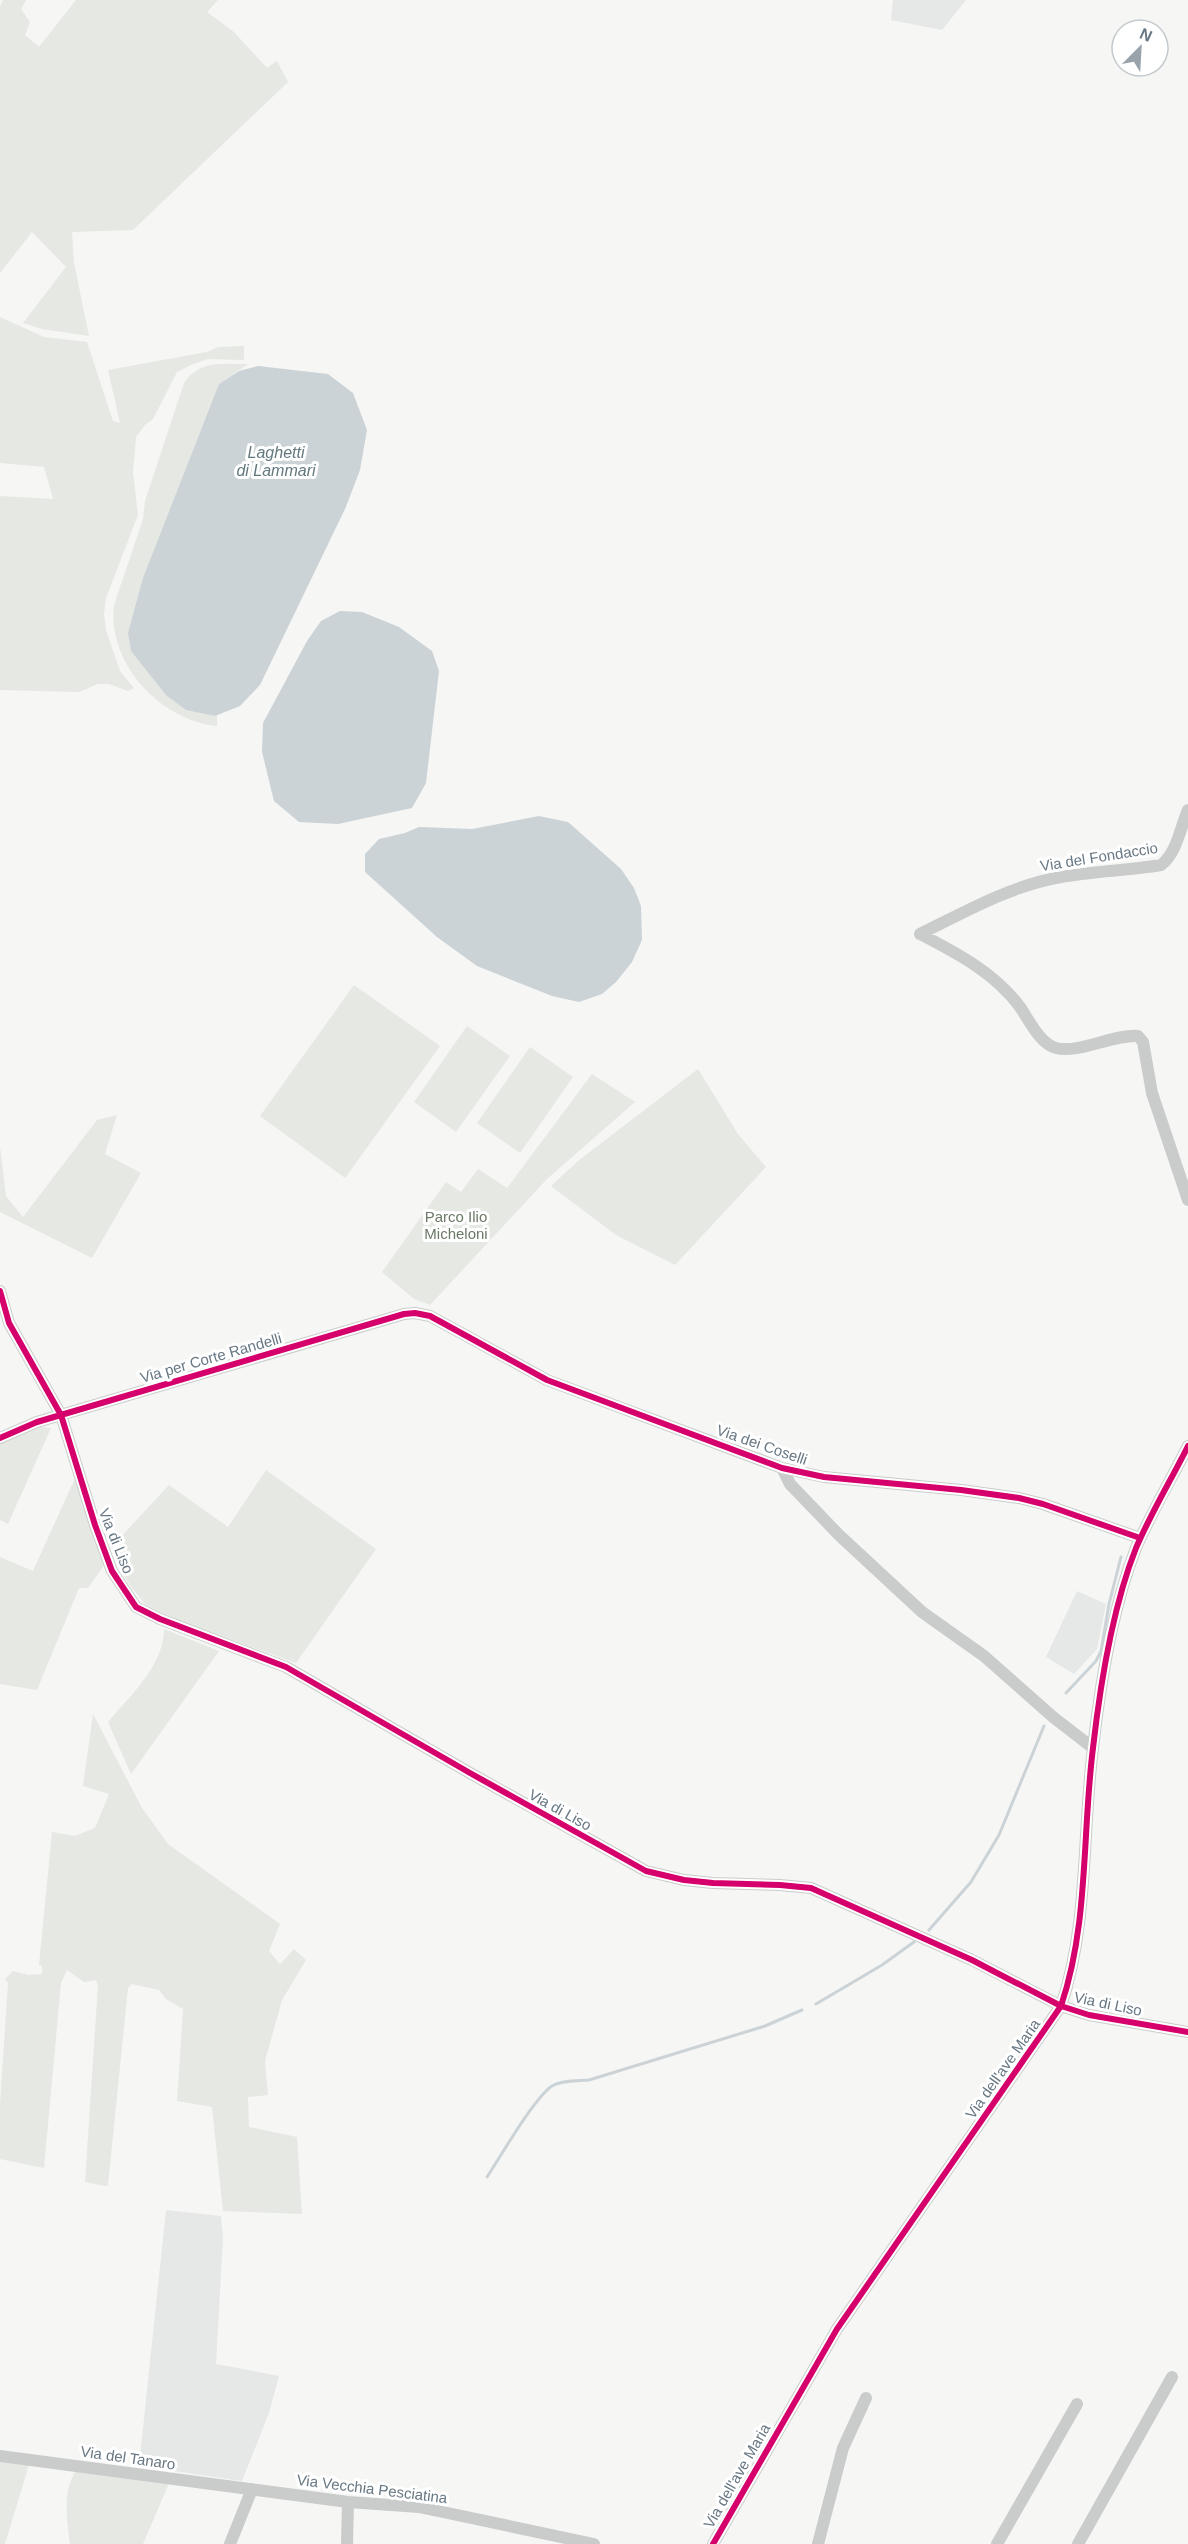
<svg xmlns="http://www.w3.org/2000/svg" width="1188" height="2544" viewBox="0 0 1188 2544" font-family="Helvetica,sans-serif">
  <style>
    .built { fill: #e6e7e7 }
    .green { fill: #e6e8e3 }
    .water { fill: #cbd3d6 }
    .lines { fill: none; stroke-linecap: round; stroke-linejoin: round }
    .stream { stroke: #cbd3d6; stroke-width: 3 }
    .minor { stroke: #cacccc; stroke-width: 12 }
    .cycleway-casing { stroke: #fff; stroke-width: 10 }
    .cycleway { stroke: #d6006c; stroke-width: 6 }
    .labels { text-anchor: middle; stroke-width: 6; stroke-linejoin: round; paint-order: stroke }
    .street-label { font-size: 15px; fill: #677783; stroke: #fff }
    .park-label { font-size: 15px; fill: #6b7a66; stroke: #fff }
    .water-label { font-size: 16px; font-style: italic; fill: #63787f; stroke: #fff }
  </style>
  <rect width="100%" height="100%" fill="#f6f6f5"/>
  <path class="built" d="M893,0H966L942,30L891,20Z
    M1077,1591L1106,1604L1097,1649L1074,1674L1046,1657Z
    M166,2210L221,2216L223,2238L216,2364L279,2376L269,2413L242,2481L139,2466Z"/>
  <path class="green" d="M3,0H26L21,9L30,22L25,35L39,47L76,0H218L207,12L234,32L267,68L277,61L288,82L133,230L72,232L74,263L89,336L42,329L23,323L66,267L32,232L0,273V6Z
    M0,317L44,337L87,342L113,421L120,423L108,370L207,352L218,347L244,346V360L208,359L193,364L177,372L153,419L145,425L136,437L133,472L138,515L106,598L104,614L106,630L120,671L134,688L128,691L109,684H98L79,692L0,690V496L53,499L44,467L0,463Z
    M248,364L219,384L131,651L142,663L214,716L217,715V726C160,720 107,663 114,605L143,519L145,501L184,383C199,360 223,364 248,364Z
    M354,985L440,1046L345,1178L260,1116Z
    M467,1026L510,1056L456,1132L414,1102Z
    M530,1047L573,1077L520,1153L477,1123Z
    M698,1069L738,1134L766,1167L675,1265L616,1235L551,1186L578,1161Z
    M592,1074L635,1102L547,1179L430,1305L414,1299L382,1272L446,1182L461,1192L478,1169L507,1188Z
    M117,1115L105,1154L141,1173L92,1258L0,1212V1147L6,1196L23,1217L97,1120Z
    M40,1427L51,1428L8,1524L0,1520V1444Z
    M266,1470L376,1549L296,1663L188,1624L157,1611L145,1604L132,1588L124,1576L120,1563L118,1555L119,1539L169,1485L228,1527Z
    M76,1476L105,1564L88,1588H79L37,1690L0,1684V1557L33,1571Z
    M164,1629L219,1651L131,1774L108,1722C130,1696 164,1665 164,1629Z
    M93,1714L142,1808L168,1844L280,1924L269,1951L280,1964L294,1949L306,1960L282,2000L265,2061L268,2095L248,2097L249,2127L297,2137L302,2214L223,2211L212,2107L177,2101L183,2009L166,1999L159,1990L132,1984L128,1988L108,2185L105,2186L85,2182L98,1985L96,1980L84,1982L67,1970L61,1983L44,2168L0,2159V2104L8,1983L5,1979L13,1971L28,1975L42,1974V1966L39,1965L52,1832L75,1836L95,1828L109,1794L83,1786Z
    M0,2460L29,2465L5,2544H0Z
    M76,2471L169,2483L143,2544H70C67,2522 62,2490 76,2471Z"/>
  <path class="water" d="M258,366L328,374L353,393L367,430L360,470L345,509L260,685L240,706L215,716L186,710L166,695L131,651L128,633L143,578L219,384L239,371Z
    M340,611L362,612L399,627L432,651L439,671L426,783L412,808L338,824L299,822L274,801L262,752L263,723L307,641L321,621Z
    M539,816L568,822L621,869L634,888L641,906L642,940L632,962L616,982L602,994L579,1002L552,996L477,966L437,937L365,872V854L379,839L405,833L419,827L472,829Z"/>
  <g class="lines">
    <path class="stream" d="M1066,1693L1096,1661L1101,1651L1109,1604L1121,1557
      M929,1930L971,1882L999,1835L1044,1726
      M816,2004L882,1965L914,1942
      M487,2177C501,2156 534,2098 552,2086C562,2080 577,2081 589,2080L765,2026L802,2010"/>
    <path class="minor" d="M920,934C957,953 995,973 1020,1007C1029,1020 1040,1044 1056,1048C1078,1054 1114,1034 1138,1036L1143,1042L1152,1093L1188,1200
      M920,934C963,913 1008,887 1056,878C1090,871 1126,871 1161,865C1177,853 1180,828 1188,810
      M0,1291L9,1323L61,1415L95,1525L112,1571L136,1607L160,1619L286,1667L470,1773L646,1871L684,1880L713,1883L780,1885L811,1888L972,1960L1061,2006L1089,2015L1188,2032
      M0,1438L37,1422L404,1314L415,1313L430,1316L547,1380L782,1468L824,1477L961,1490L1019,1498L1043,1504L1140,1538
      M782,1468L790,1484L839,1535L922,1612L984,1656L1053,1717L1093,1748
      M0,2456L348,2502L419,2507L594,2544
      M230,2544L252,2489
      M347,2544L348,2502
      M713,2544L837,2329L1061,2006C1089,1923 1082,1834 1093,1748C1100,1686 1113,1606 1136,1548C1151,1513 1171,1480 1188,1446
      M818,2544L843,2448L866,2398
      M997,2544L1077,2404
      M1078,2544L1172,2377"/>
    <g class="cycleway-casing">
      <path id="cycleway" d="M0,1291L9,1323L61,1415L95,1525L112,1571L136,1607L160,1619L286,1667L470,1773L646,1871L684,1880L713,1883L780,1885L811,1888L972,1960L1061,2006L1089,2015L1188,2032
        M0,1438L37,1422L404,1314L415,1313L430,1316L547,1380L782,1468L824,1477L961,1490L1019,1498L1043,1504L1140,1538
        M713,2544L837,2329L1061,2006C1089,1923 1082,1834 1093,1748C1100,1686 1113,1606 1136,1548C1151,1513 1171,1480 1188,1446"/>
    </g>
    <use href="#cycleway" class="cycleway"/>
  </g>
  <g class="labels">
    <g class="street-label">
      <text transform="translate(1099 857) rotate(-9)" y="5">Via del Fondaccio</text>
      <text transform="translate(211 1358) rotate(-16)" y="5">Via per Corte Randelli</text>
      <text transform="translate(762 1445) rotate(19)" y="5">Via dei Coselli</text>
      <text transform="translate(116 1541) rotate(68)" y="5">Via di Liso</text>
      <text transform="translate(560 1810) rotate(29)" y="5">Via di Liso</text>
      <text transform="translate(1108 2004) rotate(12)" y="5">Via di Liso</text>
      <text transform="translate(1003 2069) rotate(-55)" y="5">Via dell'ave Maria</text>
      <text transform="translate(128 2458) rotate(8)" y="5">Via del Tanaro</text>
      <text transform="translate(737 2476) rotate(-60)" y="5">Via dell'ave Maria</text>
      <text transform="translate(372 2489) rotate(7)" y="5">Via Vecchia Pesciatina</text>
    </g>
    <g class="park-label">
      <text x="456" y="1222">Parco Ilio<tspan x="456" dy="17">Micheloni</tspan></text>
    </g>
    <g class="water-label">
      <text x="276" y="458">Laghetti<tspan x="276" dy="18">di Lammari</tspan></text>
    </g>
  </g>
  <g transform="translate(1140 48) rotate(24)"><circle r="28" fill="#ffffff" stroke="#c2c9cd" stroke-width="1.5"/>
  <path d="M0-4.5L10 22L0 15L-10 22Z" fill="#99a3ab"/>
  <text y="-9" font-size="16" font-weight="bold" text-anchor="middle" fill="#677783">N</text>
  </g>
</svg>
